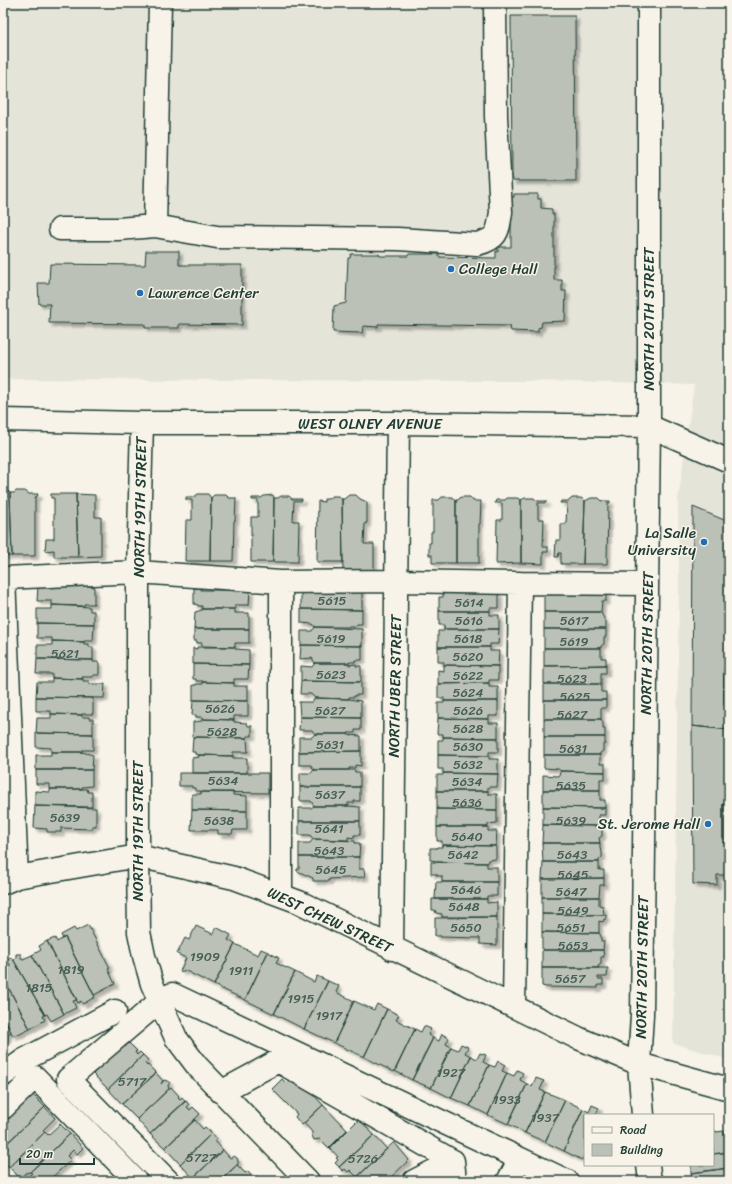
<svg xmlns="http://www.w3.org/2000/svg" width="732" height="1184" viewBox="0 0 732 1184" font-family="Sriracha,sans-serif">
  <style>
    .built { fill: #e5e4d9 }
    .building { fill: #bbc1b6; stroke: #1f3d34; filter: url(#shadow) }
    .lines { fill: none; stroke-linecap: round; stroke-linejoin: round }
    .minor-casing { stroke: #1f3d34; stroke-width: 25 }
    .minor { stroke: #f7f3e8; stroke-width: 22 }
    .poi-dot { fill: #1f6fb2; stroke: #f7f3e8; stroke-width: 1.5 }
    .labels { text-anchor: middle; stroke-width: 3; stroke-linejoin: round; paint-order: stroke }
    .number-label { font-size: 13px; fill: #465e54 }
    .poi-label { font-size: 15px; fill: #1f3d34; stroke: #f7f3e8; text-anchor: start }
    .street-label { font-size: 15px; fill: #1f3d34; stroke: #f7f3e8 }
  </style>
  <defs>
    <filter id="shadow"><feDropShadow dx="3.5" dy="3.5" stdDeviation="1" flood-color="#0004"/></filter>
  </defs>
  <rect width="100%" height="100%" fill="#f7f3e8"/>
  <filter id="ink" filterUnits="userSpaceOnUse"><feTurbulence type="fractalNoise" baseFrequency=".025" numOctaves="2"/><feDisplacementMap in="SourceGraphic" scale="8" xChannelSelector="R" yChannelSelector="G"/><feConvolveMatrix kernelMatrix="1 2 1 2 8 2 1 2 1" color-interpolation-filters="sRGB"/></filter>
  <g filter="url(#ink)">
    <path class="built" d="M3,3H729V1060L673,1043L679,583L678,500L694,385L528,381L3,379Z"/>
    <path class="building" d="M511,16H575L576,181H512Z
      M514,194H538V199H541V208L552,209V214H554V280H562V291H566L565,321L542,322L541,327L538,328V332L511,331L510,326L378,324V327L363,326L362,333L333,332L334,306L346,303L348,258H350L351,254H379L380,256H408L409,254H439V257L496,258V251L498,252V247H511V197H514Z
      M146,251H179V265H242V325L179,324V328H145V324L49,323L50,304H39L38,283H49L50,264L145,265Z
      M3,491H8L10,493L12,556H3Z
      M16,491H25L29,494H38L37,497H35V556H12L10,493H14Z
      M51,494H76L78,557H54V550L45,551L46,539H54V498H51Z
      M76,494L95,495V517H101V556L78,557Z
      M198,494H208L211,498L210,561H185L186,520H192V500H186V497H194Z
      M214,495H226L229,498H236L235,521H234L233,561H210L211,498Z
      M273,495L274,498L273,562H251V517H258V500H252V498H261L264,496Z
      M349,495H356L360,499L367,502V523H365L364,544H374V575H343L342,499H344Z
      M281,496H289L292,499H302V501H294L293,521H299L298,562H273L274,498H278Z
      M332,496H338L342,499L343,562H317L318,501L324,502V499H328Z
      M442,497H453L455,500H456V563H432V555H429V543H431V532H433V500H439Z
      M461,497H470L473,501H481L480,524H479V563H456V500H458Z
      M507,498H517L521,500V563L496,564L497,520H502V503H495L496,500H505Z
      M525,498H534L537,501H546V503H538V519H544L543,547H548V552H543V564L521,563V500Z
      M572,498H581L585,501L583,564H561V553H559L558,557H555L556,540H561V524H566L567,503H560L561,501H569Z
      M591,498H599L602,501H610V503H608L607,564H583L585,501Z
      M693,507L729,522V668H724V705L729,707V730L692,726Z
      M38,586H94V604H84V606L52,605V601H37Z
      M194,588H201V590H250L249,605H235V609H202V606H198V605L194,604Z
      M362,590V610L301,609V591Z
      M443,593H499V608H490V611H439V597H443Z
      M544,593H606V601H602L601,612H544Z
      M52,605L90,607V611H94V624L37,623V609H52Z
      M202,609H235V613H249V629H194L195,612L202,610Z
      M301,609L362,610V624H357L356,626H349V627H315L313,624L301,623Z
      M439,611H490V615H499V629H444V625H439Z
      M544,612H601L602,615L604,618V621H606V629H544Z
      M37,623L94,624L93,641H84V642L52,641V638H37Z
      M315,627L362,629V646L301,645V631H312Z
      M194,629H249V643H235V647L202,646V643H197V641H194Z
      M444,629H499L498,644H490V647H438V631H444Z
      M544,629H606V637H604V644L601,646V648H544Z
      M52,641L84,642V644H89V647H93V660L37,659V645H52Z
      M301,645L362,646V660H355V662H350L349,663H315L312,658L300,659Z
      M197,647H235V649L249,650V665L193,664V648L197,649Z
      M438,647H490V651H499L498,666L444,665V662H438Z
      M544,648H601V658H606V665L544,666Z
      M37,659L93,660V662H99V675H93V677H82L83,679L52,678V674H36Z
      M315,663H349V665L356,664V666H361V682L301,681V666L312,667Z
      M193,664L249,665L248,679H234V683L203,682V681H196V679H193Z
      M444,665L498,666V680H489V683L438,684V670L444,671Z
      M606,665V673H601V684H544V666Z
      M729,668V706H725V669Z
      M52,678L83,679V681H89V684H105L104,698L36,697L37,682H52Z
      M301,681L361,682V695H355V697H349V699L315,698L311,694H300Z
      M203,682L234,683V686H248V701L193,700V685H196V684H203Z
      M489,683V687H498V701H444V698H438V684Z
      M544,684H601V692H606V700H544Z
      M36,697L93,698V714H82V715L51,714V711H36Z
      M315,698L349,699L361,701V718L300,717L299,702H312Z
      M193,700L248,701V716H234V720L202,719V717H196V715H192Z
      M544,700H606V708H601V719H544Z
      M444,701H498V716H489V719L438,718V703H444Z
      M51,714L82,715V717H89V719H93V734L36,733L37,718H51Z
      M300,717L361,718V730H355V733H348V734H315L312,730H299Z
      M438,718L489,719V723H498V738L443,737V734H437Z
      M202,719L234,720V722L247,723L248,726H252V736H247V738L193,737V722L202,721Z
      M544,719H601L603,723V729H605V737H544Z
      M692,726L729,730V804H723V843H729V875H717V885L693,884Z
      M36,733L93,734V750H82V752H51V748L36,747Z
      M315,734H348V735L361,736V751L299,752V737H312Z
      M193,737L247,738L248,752H233V756L199,755L195,754V752H192Z
      M443,737L498,738V752H489V756L438,755V740H443Z
      M544,737H605V744H603V751L600,753V755H544Z
      M361,751V766L355,765V768H349V770H314L311,765H299V752Z
      M51,752H82L93,755L92,770H36V755H51Z
      M199,755L233,756V758H247V773H192V758L199,757Z
      M438,755L489,756V759H498V774L443,773V769H438Z
      M544,755H600V764H605V772L561,771L558,769L544,768Z
      M36,770H92V786L82,787V789H50V784H36Z
      M314,770H355V772H360V787H300V773H311Z
      M561,771L605,772V779H600V790H543V775L558,776Z
      M179,773H268V793L201,792V791H195V788H192V786H179Z
      M443,773L498,774L497,787H488V791H437V775H443Z
      M300,787H360V801H354V803H348V806H314L311,801H300Z
      M50,789H87L88,792H92V807L35,806V791L50,792Z
      M543,790H600V800H605V808L543,807Z
      M437,791H488V794H497V810L437,809Z
      M201,792H233V795L247,796V811L192,810V794H201Z
      M723,804H729V843H723Z
      M35,806L96,808V826H92V829L61,828V832H47V829L34,828Z
      M314,806H348L360,807V821H299V808H311Z
      M543,807L605,808V815H599V826L543,825Z
      M437,809L497,810V823L488,824V827H437Z
      M192,810L247,811V830H233L232,834H218V830H191Z
      M299,821H360V835H354V838L348,837V840L313,839L310,835H299Z
      M543,825L599,826L602,830V836L599,838L600,843H542Z
      M437,827H488V831H497L496,846L442,845V841H437Z
      M313,839L355,841V843H360L359,857H299V843H310Z
      M542,843H600V849L602,851V857L599,860V862H543Z
      M442,845L496,846V859L488,860L487,863L437,862V861L430,860V848H437V847H442Z
      M299,857H359V869H364L365,877L329,879V881H313V878L297,871V869H299Z
      M431,862L487,863V867H497V882H442V876H437V874H431Z
      M543,862H599V870H604V878L542,879Z
      M604,878V885H600L599,897H542V879Z
      M436,882H497V896H487V899H435Z
      M726,884H729V1025L725,1023L728,1017Z
      M542,897H599V905L603,906L604,915L542,914Z
      M432,899H487V903L497,902V917H442V914L436,913L435,910H432Z
      M542,914L606,915V919H604L603,922L599,921V933L542,932Z
      M497,917V945L480,944V938L441,937V936H435V918Z
      M88,925L110,968L108,969L115,984L94,995L65,937L63,939L61,935L74,928L76,931Z
      M196,926L213,934L216,927L231,935L228,940L235,944L214,985L184,970L183,972L180,971L186,958L177,954L185,938L189,940Z
      M542,932L599,933L601,936V941H604L603,950H542Z
      M65,937L95,997L83,1004L81,1001L78,1003L47,941L55,938L57,942Z
      M47,941L77,1000L73,1001L76,1008L64,1014L32,955L41,950L39,946Z
      M235,944L258,955L261,949L268,952L245,1000L214,985Z
      M542,950H603L604,957H601V964L598,966L599,968H542Z
      M268,952L279,958L276,963L295,972L274,1014L245,1000Z
      M16,954H21V958L23,959L32,955L64,1014L51,1021L47,1014L45,1015L13,959L16,958Z
      M10,957L13,959L45,1015L43,1016L45,1020L30,1029L3,977V969L10,966V964L7,961Z
      M542,968H608L607,977H598V979H603V985H598V988L546,987L542,986Z
      M295,972L314,982L317,976L328,981L304,1029L274,1014Z
      M3,977L30,1029L18,1035L17,1034L13,1036L3,1016Z
      M328,981L339,986L336,992L354,1001L334,1043L304,1029Z
      M354,1001L374,1010L377,1004L387,1009L364,1057L334,1043Z
      M387,1009L399,1015L396,1020L415,1029L394,1072L364,1057Z
      M3,1016L11,1032L7,1035L8,1038L3,1041Z
      M424,1026L431,1029L428,1035L433,1038L412,1080L395,1071L415,1029L421,1032Z
      M442,1034L449,1038L446,1044L451,1047L431,1088L412,1080L433,1038L439,1041Z
      M129,1043L137,1051L135,1052L137,1055L140,1052L143,1055L108,1089L93,1074L123,1045L125,1047Z
      M461,1044L468,1047L465,1053L471,1056L451,1098L431,1088L451,1047L458,1050Z
      M480,1053L486,1055L483,1062L489,1065L470,1106L451,1098L471,1056L477,1059Z
      M143,1055L148,1060L145,1063L147,1066L148,1065L156,1073L122,1104L108,1089Z
      M498,1061L505,1065L502,1071L507,1073L488,1115L470,1106L489,1065L495,1067Z
      M517,1070L523,1073L520,1080L527,1084L508,1124L488,1115L507,1073L514,1076Z
      M156,1073L163,1081L161,1084L164,1080L170,1082L168,1086L169,1089L137,1119L122,1104Z
      M295,1075L323,1105L302,1125L295,1117L297,1114L272,1089L282,1079L286,1083Z
      M536,1078L544,1081L540,1090L545,1092L525,1133L508,1124L527,1084L532,1086Z
      M171,1087L179,1096L178,1097L180,1099L182,1097L185,1101L150,1134L137,1119Z
      M545,1092L565,1100L545,1142L525,1133Z
      M31,1093L45,1107L3,1147V1120Z
      M565,1100L583,1109L564,1151L545,1142Z
      M186,1101L189,1105L187,1107L190,1110L193,1107L200,1114L165,1148L150,1134Z
      M323,1105L347,1130L329,1148L320,1139L314,1140L312,1136V1132L304,1123Z
      M592,1105L599,1108L596,1115H597H585V1154L582,1160L564,1151L583,1109L589,1112Z
      M45,1107L55,1118L43,1130L45,1132L9,1167L3,1161V1154L8,1149L5,1145Z
      M359,1119L374,1135L339,1167L335,1163L338,1160L336,1158L338,1157L330,1148Z
      M195,1120L203,1129L205,1127L212,1133L180,1164L165,1148Z
      M60,1124L70,1134L30,1172L26,1173L20,1178L9,1167L45,1132L48,1135Z
      M713,1131H716V1132L724,1131V1135H727L726,1131H729V1152L713,1154Z
      M212,1133L217,1139L215,1141L223,1150L193,1178L180,1164Z
      M70,1134L83,1148L77,1154L73,1150L67,1156L71,1160L48,1181H26L30,1177L29,1176L32,1173L30,1172Z
      M374,1135L387,1149L357,1177L350,1170L348,1172L345,1169L343,1171L339,1167Z
      M394,1142L409,1160L388,1180L389,1181H353Z
      M223,1150L230,1158L234,1156L237,1158L238,1161V1164L220,1181H196L193,1178Z
      M729,1152V1168L691,1173V1165H713V1154Z
      M237,1165L245,1173L248,1171L254,1177L250,1181H220Z
      M729,1168V1181H692L691,1173Z
      M257,1176L260,1179L258,1181H250Z"/>
    <g class="lines">
      <g class="minor-casing">
        <path id="minor" d="M160,3L155,226L217,237L398,239L477,244C498,239 498,232 501,212L496,116L495,3
          M60,229H118L155,226
          M3,420L142,423H398L649,426L729,461
          M142,423L138,572V856L139,932L144,956L152,984L176,1038L197,1066L308,1181
          M520,583L647,584
          M17,877L4,578L138,572L281,582
          M3,883L17,877L138,856L234,878L299,902L578,1038L639,1064L729,1089
          M281,895V582L397,581L520,583L514,1007
          M392,949L398,423
          M3,1075L24,1060L115,1011
          M221,1092L278,1061L453,1161L455,1181
          M3,1108L35,1077L136,1181
          M643,1115L639,1064L642,1015L649,426V3
          M648,1165L650,1181
          M168,1181L68,1079L160,1001L172,994L567,1181
          M414,1181L453,1161
          M508,1181L520,1159"/>
      </g>
      <use href="#minor" class="minor"/>
    </g>
  </g>
  <g class="poi-dot">
    <circle cx="451" cy="269" r="4"/>
    <circle cx="140" cy="293" r="4"/>
    <circle cx="704" cy="542" r="4"/>
    <circle cx="708" cy="824" r="4"/>
  </g>
  <g class="labels">
    <g class="number-label">
      <text x="332" y="605">5615</text>
      <text x="469" y="607">5614</text>
      <text x="469" y="625">5616</text>
      <text x="574" y="625">5617</text>
      <text x="331" y="643">5619</text>
      <text x="468" y="643">5618</text>
      <text x="574" y="646">5619</text>
      <text x="65" y="658">5621</text>
      <text x="468" y="661">5620</text>
      <text x="331" y="679">5623</text>
      <text x="468" y="680">5622</text>
      <text x="572" y="683">5623</text>
      <text x="468" y="697">5624</text>
      <text x="575" y="701">5625</text>
      <text x="220" y="713">5626</text>
      <text x="330" y="715">5627</text>
      <text x="468" y="715">5626</text>
      <text x="572" y="719">5627</text>
      <text x="468" y="733">5628</text>
      <text x="222" y="736">5628</text>
      <text x="330" y="749">5631</text>
      <text x="468" y="751">5630</text>
      <text x="573" y="753">5631</text>
      <text x="468" y="769">5632</text>
      <text x="223" y="785">5634</text>
      <text x="467" y="786">5634</text>
      <text x="571" y="790">5635</text>
      <text x="330" y="799">5637</text>
      <text x="467" y="807">5636</text>
      <text x="65" y="822">5639</text>
      <text x="219" y="825">5638</text>
      <text x="571" y="825">5639</text>
      <text x="329" y="833">5641</text>
      <text x="467" y="841">5640</text>
      <text x="329" y="855">5643</text>
      <text x="463" y="859">5642</text>
      <text x="572" y="859">5643</text>
      <text x="331" y="874">5645</text>
      <text x="573" y="879">5645</text>
      <text x="466" y="894">5646</text>
      <text x="571" y="896">5647</text>
      <text x="464" y="911">5648</text>
      <text x="573" y="915">5649</text>
      <text x="466" y="932">5650</text>
      <text x="571" y="932">5651</text>
      <text x="573" y="950">5653</text>
      <text x="205" y="961">1909</text>
      <text x="71" y="974">1819</text>
      <text x="241" y="975">1911</text>
      <text x="570" y="983">5657</text>
      <text x="39" y="992">1815</text>
      <text x="301" y="1003">1915</text>
      <text x="329" y="1020">1917</text>
      <text x="451" y="1077">1927</text>
      <text x="132" y="1086">5717</text>
      <text x="507" y="1104">1933</text>
      <text x="545" y="1122">1937</text>
      <text x="201" y="1162">5727</text>
      <text x="363" y="1163">5726</text>
    </g>
    <g class="poi-label">
      <text x="459" y="274">College Hall</text>
      <text x="148" y="298">Lawrence Center</text>
      <text x="696" y="538" text-anchor="end">La Salle<tspan x="696" dy="17">University</tspan></text>
      <text x="700" y="829" text-anchor="end">St. Jerome Hall</text>
    </g>
    <g class="street-label">
      <text transform="translate(649 319) rotate(-90)" y="5">NORTH 20TH STREET</text>
      <text x="370" y="429">WEST OLNEY AVENUE</text>
      <text transform="translate(140 507) rotate(-89)" y="5">NORTH 19TH STREET</text>
      <text transform="translate(647 643) rotate(-89)" y="5">NORTH 20TH STREET</text>
      <text transform="translate(395 686) rotate(-89)" y="5">NORTH UBER STREET</text>
      <text transform="translate(138 831) rotate(-90)" y="5">NORTH 19TH STREET</text>
      <text transform="translate(330 920) rotate(25)" y="5">WEST CHEW STREET</text>
      <text transform="translate(642 967) rotate(-89)" y="5">NORTH 20TH STREET</text>
    </g>
  </g>
  <rect width="732" height="1184" fill="none" stroke="#f7f3e8" stroke-width="16"/>
  <rect x="8" y="8" width="716" height="1168" fill="none" stroke="#1f3d34" stroke-width="1.5" filter="url(#ink)"/>
  <rect x="584" y="1114" width="130" height="52" fill="#f7f3e8" stroke="#a1aaa0"/>
  <rect x="592" y="1127" width="20" height="6" fill="#f7f3e8" stroke="#a1aaa0"/>
  <text x="620" y="1134" font-size="12" fill="#1f3d34">Road</text>
  <rect x="592" y="1144" width="20" height="12" fill="#bbc1b6" stroke="#a1aaa0"/>
  <text x="620" y="1154" font-size="12" fill="#1f3d34">Building</text>
  <path d="M20 1158v6h74v-6" fill="none" stroke="#1f3d34" stroke-width="2"/>
  <text x="26" y="1158" font-size="12" fill="#1f3d34" stroke="#f7f3e8" stroke-width="3" paint-order="stroke">20 m</text>
</svg>
